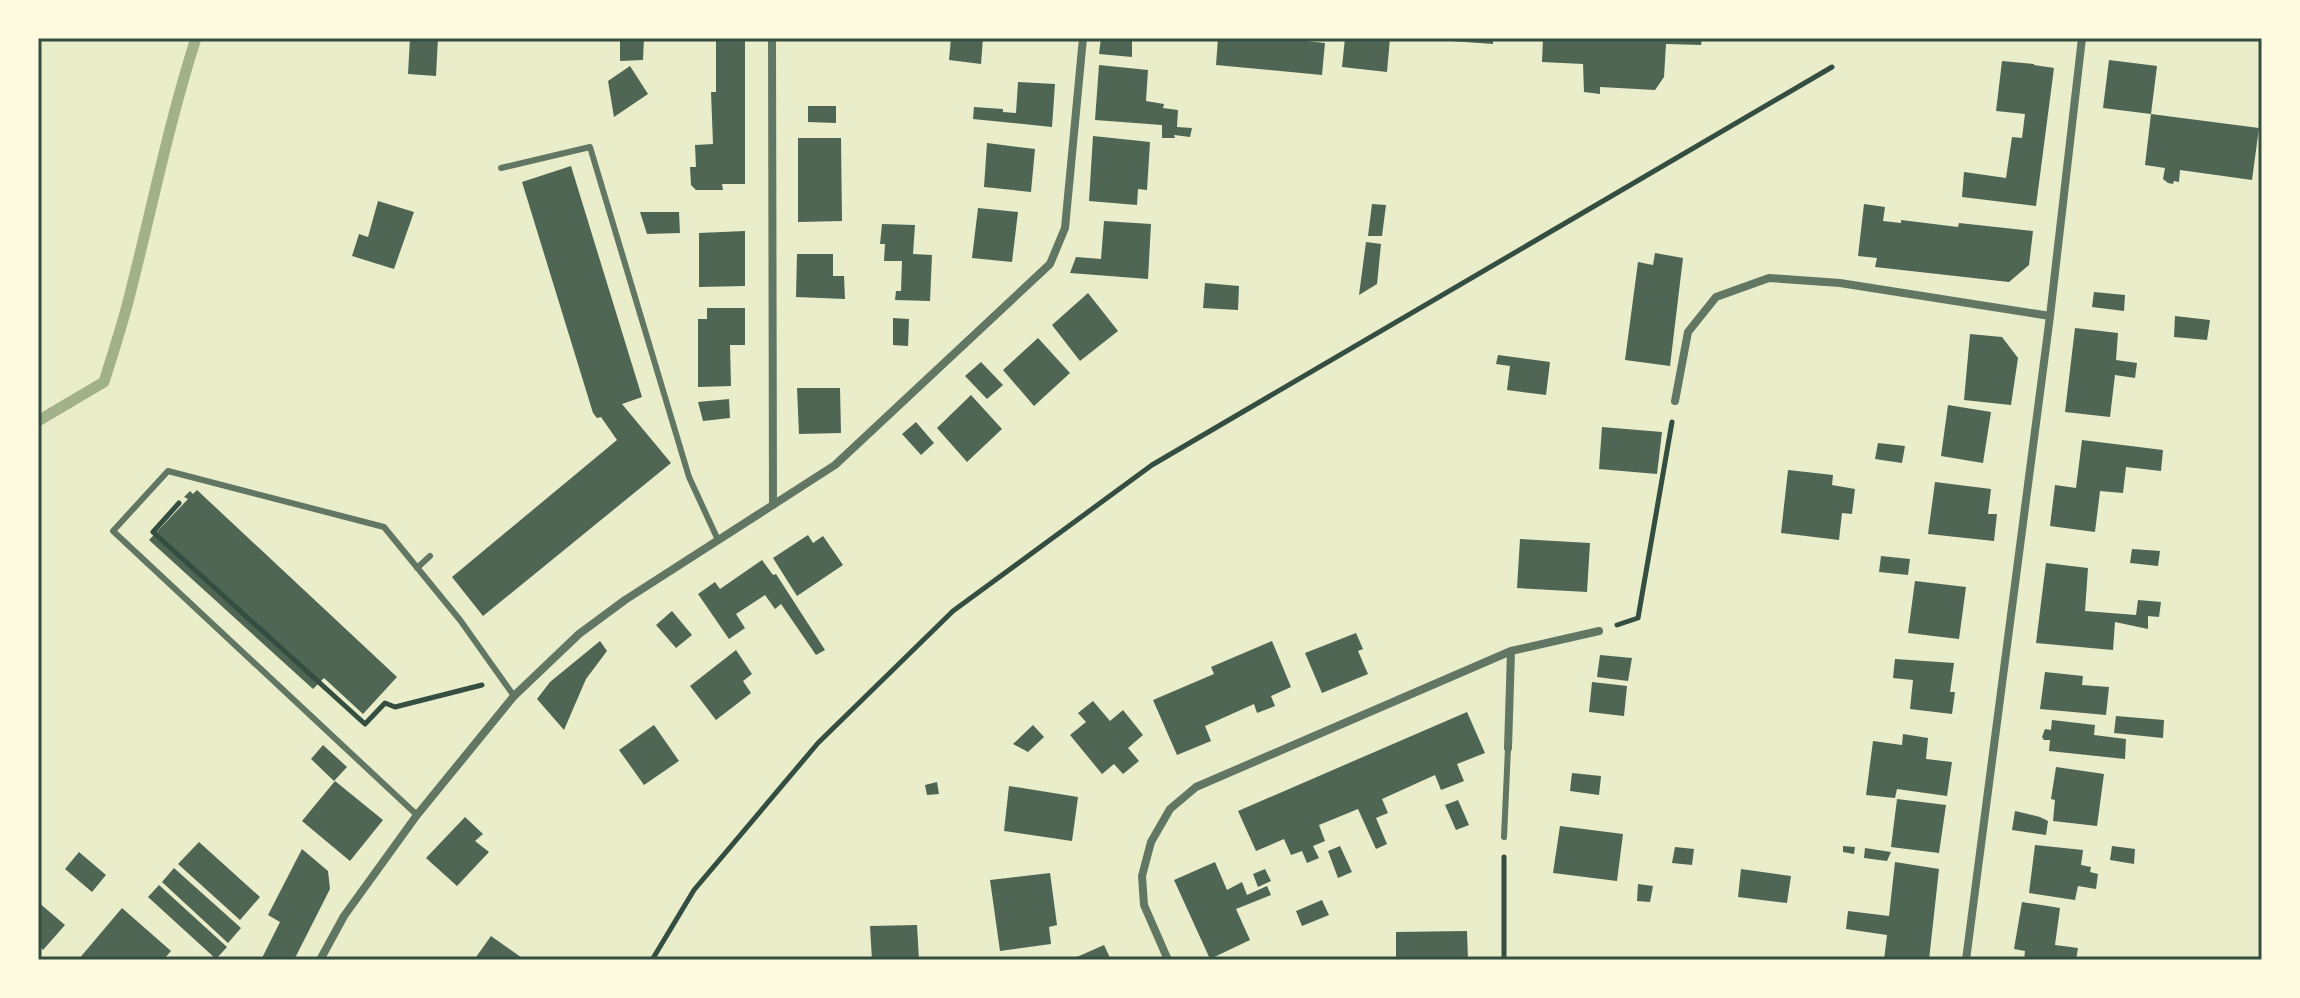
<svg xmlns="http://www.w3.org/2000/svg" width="2300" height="998" viewBox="0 0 2300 998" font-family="Raleway,sans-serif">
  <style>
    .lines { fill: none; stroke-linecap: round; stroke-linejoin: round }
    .stream { stroke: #a3b18a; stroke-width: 11 }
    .building { fill: #4f6655 }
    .path { stroke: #344e41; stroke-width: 5 }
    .service { stroke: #617663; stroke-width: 6 }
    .minor { stroke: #617663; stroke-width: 8 }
    .neatline { fill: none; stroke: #344e41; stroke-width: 3 }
  </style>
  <rect width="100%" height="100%" fill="#e9edc9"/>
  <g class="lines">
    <path class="stream" d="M38,421L104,382C113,353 123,323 130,294C152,208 169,122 196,38"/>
  </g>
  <path class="building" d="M410,38H438L436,76L408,74Z
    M620,38H644L643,60L620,61Z
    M716,38H745V184H722L723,190H696L691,185L690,167H696L695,145L713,144L711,92H716Z
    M951,38H983L981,64L949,60Z
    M1101,38H1132V57L1099,54Z
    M1218,38H1279L1325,43L1322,75L1216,65Z
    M1345,38H1390L1387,72L1342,67Z
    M1451,38H1493V44L1451,41Z
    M1543,38H1702L1701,45L1666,44L1664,77L1655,90L1600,87V94L1584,92L1583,64L1542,62Z
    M2109,60L2157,66L2151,114L2103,108Z
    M2002,61L2034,64V65L2054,68L2036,206L1962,197L1964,172L2006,178L2012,137L2022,138L2025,114L1996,111Z
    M1099,65L1148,70L1146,101L1164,104L1163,108L1178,110L1177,127L1192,128L1190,137L1174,135L1175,138H1162V125L1095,120Z
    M630,66L648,94L614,117L608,81Z
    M1018,82L1055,84L1052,127L973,119L974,107L1003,109V112L1016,113Z
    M808,106H836V123L808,122Z
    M2151,114L2259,128L2252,180L2180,170L2179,182L2174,181L2173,184L2168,183L2163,179L2165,168L2145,165Z
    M1093,136L1150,142L1147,190L1138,189L1137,205L1089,201Z
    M798,138H841L842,221L798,222Z
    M987,143L1035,149L1031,192L984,187Z
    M571,166L642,397L622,404L671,463L483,616L452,577L617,440L601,417L597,418L593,413L522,182Z
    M378,201L414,212L394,269L352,256L359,234L368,237Z
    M1372,204L1386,205L1382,236H1368Z
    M1864,204L1885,207L1883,221L1901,223V220L1958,227L1959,223L2033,231L2029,265L2009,282L1875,267L1877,258L1858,256Z
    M978,208L1018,212L1012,262L972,258Z
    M640,212H679L680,233L647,234Z
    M1104,221L1151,224L1148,279L1070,273L1076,257L1101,259Z
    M882,224L915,225L913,254L932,255L930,301L895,300L896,291H901L902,261H884L885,244H880Z
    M745,231V286L699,287V233Z
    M1366,242L1381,244L1377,284L1359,295Z
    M1655,253L1683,258L1670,366L1625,360L1638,262L1653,265Z
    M797,254H833V276H844L845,299L796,297Z
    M1205,283L1239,286L1238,310L1203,308Z
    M2094,292L2125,295L2124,311L2092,307Z
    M1088,293L1118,331L1080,361L1052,325Z
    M707,308H745V345H730L731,386L698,387V319H707Z
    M2175,316L2210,320L2207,340L2174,337Z
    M893,318L909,319L908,346L893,345Z
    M2075,328L2118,333L2116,360L2137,363L2135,378L2115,375L2110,417L2065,412Z
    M1970,334L2002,337L2018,358L2011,405L1964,400Z
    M1038,338L1070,373L1034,406L1003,370Z
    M1498,355L1550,362L1546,395L1507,390L1510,366L1496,364Z
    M981,362L1003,385L987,399L965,376Z
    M797,388H840L841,433L799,434Z
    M971,395L1002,429L967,462L937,428Z
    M729,399L730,418L703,421L698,402Z
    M1948,405L1991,412L1983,463L1941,456Z
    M916,422L934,443L921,455L902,434Z
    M1602,427L1662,432L1657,474L1599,469Z
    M2082,440L2163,450L2161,471L2126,467L2123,493L2100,491L2095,532L2050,526L2055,485L2076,488Z
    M1878,443L1905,446L1902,463L1875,459Z
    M1788,470L1833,475L1832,485L1855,489L1852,514L1842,513L1839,540L1781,533Z
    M1935,482L1991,489L1988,514H1997L1994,541L1928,534Z
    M197,490L397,677L363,714L324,678L313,689L149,540L188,499L184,497L190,491L193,494Z
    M808,535L813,543L823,536L843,565L797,596L773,558Z
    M1520,539L1590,543L1587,592L1517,588Z
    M2132,549L2160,551L2158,566L2130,563Z
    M1881,556L1910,559L1908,575L1879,572Z
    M762,560L773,575L776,574L825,650L816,655L781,604L775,609L765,595L736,614L745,628L729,639L698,594L715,582L720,589Z
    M2046,563L2088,568L2085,611L2136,615L2138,600L2161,602L2159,617L2148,616V629L2115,622L2113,650L2036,643Z
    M1915,581L1966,587L1959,639L1908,633Z
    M672,611L692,635L676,648L656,625Z
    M1356,633L1363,649L1358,651L1368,674L1322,693L1305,653Z
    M600,641L607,651L586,679L564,730L537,699L550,682Z
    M1272,641L1291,687L1271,696L1275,706L1257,713L1254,704L1205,726L1211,741L1177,755L1153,700L1214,674L1211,667Z
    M736,650L752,674L743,681L751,693L716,720L690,686Z
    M1600,655L1632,658L1628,681L1597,677Z
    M1895,659L1954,663L1950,692H1955L1952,714L1910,709L1913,680L1893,678Z
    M2045,672L2083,676L2082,685L2109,687L2106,715L2040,709Z
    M1592,682L1627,686L1624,716L1589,712Z
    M1093,701L1110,721L1123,710L1143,735L1128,748L1139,761L1123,774L1114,764L1102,774L1070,735L1086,722L1078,713Z
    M1467,712L1485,753L1457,764L1464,781L1454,785L1441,790L1435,775L1382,799L1388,813L1376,818L1387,844L1376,849L1358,809L1319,825L1325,841L1313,846L1319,858L1307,863L1302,851L1291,855L1284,839L1256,851L1238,811Z
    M2116,716L2164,720L2163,738L2114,733Z
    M2052,720L2095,725L2094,735L2126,739L2125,759L2049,751L2050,740H2044L2042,737L2045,729L2051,730Z
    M654,725L679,761L644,785L619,750Z
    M1033,725L1044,737L1028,752L1013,744Z
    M1903,734L1928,738L1926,759L1952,762L1947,796L1897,789L1895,798L1866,795L1873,741L1902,745Z
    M323,745L347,767L334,781L311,759Z
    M2056,767L2104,774L2097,826L2053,821L2055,800L2051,799Z
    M1572,773L1601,776L1599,795L1570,791Z
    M335,781L383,820L350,861L302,821Z
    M937,782L939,794L927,795L925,785Z
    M1009,786L1078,797L1072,841L1004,831Z
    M1897,799L1946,805L1939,853L1891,847Z
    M1458,800L1469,825L1456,830L1445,805Z
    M2015,811L2040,817L2048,821L2046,835L2012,830Z
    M465,817L483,834L475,841L489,852L457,886L426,858Z
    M1560,826L1623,834L1617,881L1553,873Z
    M199,842L260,897L240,920L178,864Z
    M2035,845L2083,850L2081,865L2091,867L2090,872L2098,874L2096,889L2078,886L2075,900L2029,893Z
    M1340,846L1352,872L1338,878L1328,851Z
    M1843,846L1855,847L1854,854L1843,852Z
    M2112,846L2135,849L2134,864L2110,860Z
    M1675,847L1694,849L1692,865L1672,863Z
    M1865,848L1891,852L1887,861L1864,858Z
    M302,849L328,871L330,889L294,960H261L280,922L268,915Z
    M79,852L106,875L92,892L65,869Z
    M1215,862L1227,890L1242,882L1247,895L1267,886L1271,895L1236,909L1250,940L1210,959L1174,880Z
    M1895,862L1939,869L1929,960H1884L1887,935L1846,929L1848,911L1889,916Z
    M174,868L241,928L228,943L162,882Z
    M1265,869L1271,881L1258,887L1253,874Z
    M1741,869L1791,876L1787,903L1738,897Z
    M1050,873L1057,925L1049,927L1051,944L1000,951L990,880Z
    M1638,884L1653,886L1650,902L1637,901Z
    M159,885L227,947L216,959L148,897Z
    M1322,900L1329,915L1302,926L1296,911Z
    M38,902L65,925L43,950L38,945Z
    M2022,902L2060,908L2055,945L2078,948L2076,960H2024L2025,951L2014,949Z
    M122,908L171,951L163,960H78Z
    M917,925L919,960H872L870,926Z
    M1467,931L1468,960H1396V932Z
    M491,936L525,960H474Z
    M1104,945L1111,960H1070Z"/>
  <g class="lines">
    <path class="path" d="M179,503L153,532L365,724L385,703L395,707L482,685
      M1617,625L1638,618L1672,422
      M652,960L694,890L818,743L953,611L1152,465L1832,67
      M1504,960V857"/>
    <path class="service" d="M501,168L590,147L689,477L718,540
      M417,568L430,556
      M417,815L113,531L168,471L384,527L460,620L514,696
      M1504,837L1508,748"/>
    <path class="minor" d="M772,38L773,505
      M1675,401L1688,332L1716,297L1769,278L1840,283L2050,316
      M1508,748L1511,651
      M320,960L344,916L417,815L514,696L579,634L625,600L835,465L1050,264L1065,228L1083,38
      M1168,960L1144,905L1142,876L1151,842L1170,809L1196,787L1511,651L1599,631
      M1966,960L2050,316L2082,38"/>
  </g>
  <rect width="2300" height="998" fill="none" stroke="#fefae0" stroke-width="80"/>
  <rect x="40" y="40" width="2220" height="918" class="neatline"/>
</svg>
